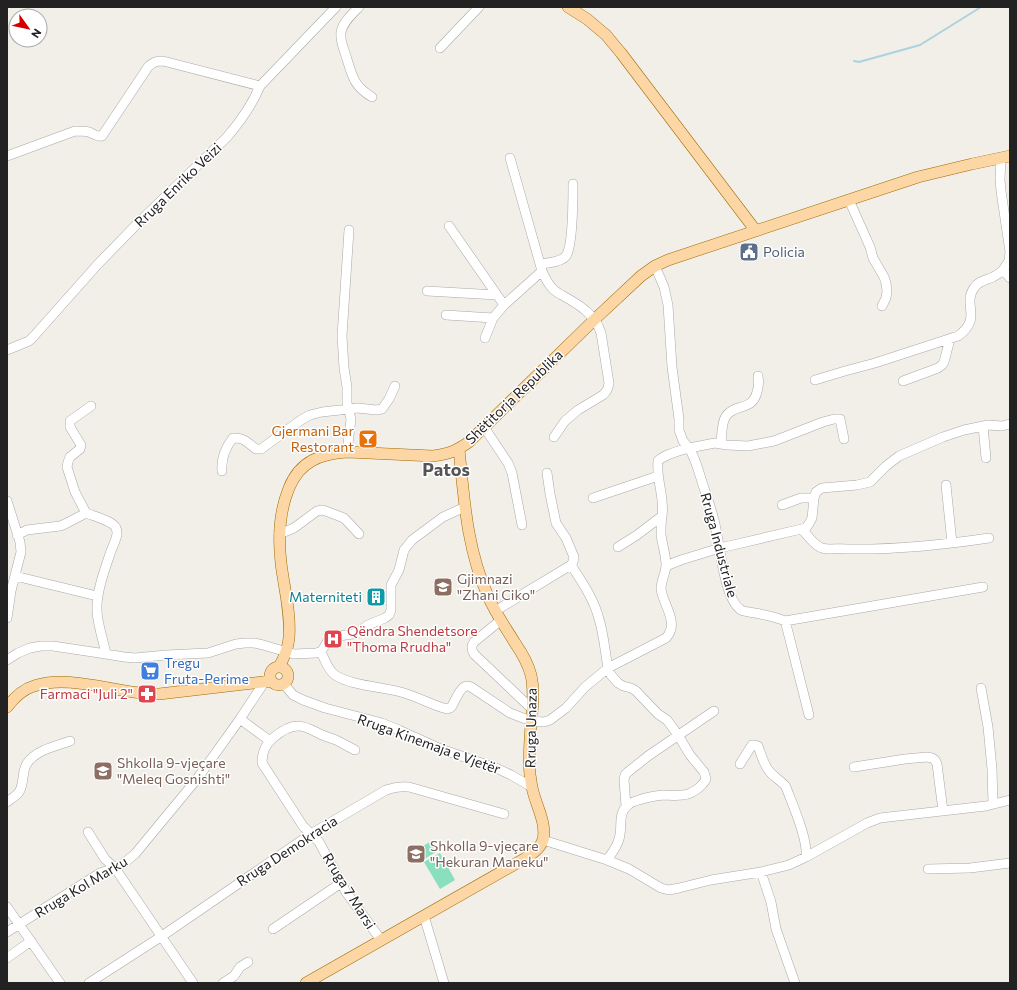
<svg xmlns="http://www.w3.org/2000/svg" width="1017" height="990" viewBox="0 0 1017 990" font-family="Commissioner,sans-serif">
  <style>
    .pitch { fill: #88e0be }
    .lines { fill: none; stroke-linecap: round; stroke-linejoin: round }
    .stream { stroke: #aad3df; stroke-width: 2 }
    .minor-casing { stroke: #a9a9a9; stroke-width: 10 }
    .major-casing { stroke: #a06b00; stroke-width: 12 }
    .minor { stroke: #fff; stroke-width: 9 }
    .major { stroke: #fcd6a4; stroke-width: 11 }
    .labels { text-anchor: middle; stroke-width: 3; stroke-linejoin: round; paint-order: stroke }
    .street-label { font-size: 14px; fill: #222; stroke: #fff }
    .service-label { font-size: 14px; fill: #4e5e75; stroke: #fff; text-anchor: start }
    .food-label { font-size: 14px; fill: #c56008; stroke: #fff; text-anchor: end }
    .education-label { font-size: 14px; fill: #785e54; stroke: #fff; text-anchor: start }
    .culture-label { font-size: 14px; fill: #0d838f; stroke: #fff; text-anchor: end }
    .health-label { font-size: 14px; fill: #be3a42; stroke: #fff; text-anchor: start }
    .shop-label { font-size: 14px; fill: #366cbe; stroke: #fff; text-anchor: start }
    .district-label { font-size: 18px; font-weight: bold; fill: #555; stroke: #fff }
  </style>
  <rect width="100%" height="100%" fill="#f2efe9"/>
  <path class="pitch" d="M433,840L439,850L423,860L417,850Z
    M440,853L455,880L440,889L424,862Z"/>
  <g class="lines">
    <path class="stream" d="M854,61L859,62L920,45L981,7"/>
    <g class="minor-casing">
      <path id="minor" d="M359,7C352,14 343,22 341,32C340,40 343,47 345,53C352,74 352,85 372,97
        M440,48L479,7
        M7,156L75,131C80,131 84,131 89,132C94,134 96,137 102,136L148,67C153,62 156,61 163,61L260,86
        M510,158L542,271C545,278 548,284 553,289C557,293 562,295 567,298C581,306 596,316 601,333L609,383C608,389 607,391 603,395L578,410L565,421L554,437
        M1001,158L1000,179L1001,191L1010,252L1009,261L1003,270L1010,278
        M849,200L870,247L873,258L884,277L886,283L887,291L886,298L882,306
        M449,226L504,305
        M540,264C548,263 561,262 566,256C573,246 573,198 573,184
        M655,266L664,287L668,305L672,367L679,419V430L683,441L689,448L715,443L727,445L748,446L774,441L823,422L834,419H840L844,439
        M427,291L497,295
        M446,315L493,318
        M485,338L493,318L504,305L542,271
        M7,350L29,341L34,336L98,264L140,221L227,137C240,122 252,105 260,86L336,7
        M815,380L845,371L875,363L958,336C983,318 962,305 974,288C978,281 986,280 993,277C997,275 1000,273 1003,270
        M903,381L938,368L942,365L944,362L950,339
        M91,406L70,421V427L81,445L80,449L70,457L68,462L67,467L75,492L86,513C93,516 113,521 116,528C117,530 117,531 117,534C116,540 113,546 111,551C106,566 100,581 98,596C94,616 102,634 106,654
        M983,426L986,458
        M484,427L508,463L512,473L522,525
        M721,444C722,436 721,423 726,416C735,403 752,412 757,392C759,386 759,382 758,376
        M347,452L351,419L347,403V387L344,368L342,336L349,230
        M222,471C221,459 225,448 233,438C243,437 248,443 256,449H261L301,420L310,415L322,412L358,408L376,410L382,409L389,399L395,386
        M946,485L952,543
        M593,498L658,476
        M7,501L20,542L21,552L11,591L7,618
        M782,505L801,498H814
        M802,529C807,535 815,546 822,548C827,550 841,548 847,549C894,550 942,545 989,538
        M279,534L294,528L317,511L323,510L344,518L359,534
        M17,535L27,530L60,526L65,524L86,513
        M618,547L637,535L662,516C665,498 656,480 658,461C665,454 679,451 689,448C696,459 699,473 703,485C707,497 711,508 714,520C720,541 723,598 741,610C745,612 751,612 755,613C766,615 776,617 785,621L983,587
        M571,565C582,582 594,599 599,619C604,635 605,652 608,668L611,675L618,683L623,686L631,688L636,691L658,714L667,720L678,735L690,755L704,772L706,779C702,787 691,795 682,795C676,796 669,795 663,795C655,796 647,797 639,800C635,801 631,802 628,805C617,814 623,827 619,839C617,847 612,853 607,860
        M666,566L681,560L720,548L806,528L810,522L812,518L814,498L816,492L822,488L857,485L870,482L886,466L899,456L943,437L964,430L988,425L1002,426L1010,424
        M15,576L97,596
        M495,611L571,565L573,562L574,557L566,538L556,523L550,494L547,473
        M501,620L474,642C471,646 471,649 474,654L532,709
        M785,621L788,632L809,715
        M321,652C325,660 328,670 335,675C351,686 385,687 404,693C418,697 432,705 447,709L450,708L452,706C454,702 460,689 464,687C467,685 468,686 471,687L510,713L531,721L544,722L550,720L566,708L585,687L608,668L666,638C680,623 663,605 661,589C661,580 666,573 666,565C666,555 662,544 661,534C661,528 661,522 662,516
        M7,660L18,653L30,648L41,646H53L106,654L124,657L135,658L166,655L208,653L236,644L245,643H254L263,645L294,654L316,653L321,652L329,639L333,637L352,634L357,633L368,625L385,618L389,615L391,610V585L399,570L404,550L412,540L443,517L465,507
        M284,684L293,695L303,700L325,708L382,723L399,730L441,749L496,768L511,775L532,787
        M981,688L988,727L992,769L993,804
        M240,719L270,741
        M355,750C349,747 342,743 336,740C330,738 324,736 318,733C312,730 305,726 298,726C288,726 280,732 273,738C265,745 262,752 262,763L303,826L319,842L346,892L381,940
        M740,764L752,745H755L758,746C761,754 764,766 770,772C775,778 782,781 786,787C793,806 808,839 806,857
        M854,767L905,759L927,757L932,758L935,760L937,764L943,811
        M7,802C11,799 16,796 19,792C25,783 21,770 28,762C37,750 56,746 70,741
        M626,806L624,780L625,775L628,772L648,756L714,711
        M88,832L105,859L115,868L193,983
        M543,840L607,860L629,869L661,888L669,890L679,888L711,880L761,872L789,865L806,857L867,823L880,818L986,806L1010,800
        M928,869L970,868L1010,863
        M761,872L771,902L776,929L795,983
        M7,907L60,983
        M424,916L444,983
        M273,929L341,883
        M7,932L100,873L115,868L124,863L135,854L197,779L240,719L265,681
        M7,958L31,941
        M89,983L162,936L311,834L386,790C394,787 400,786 409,787L504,814
        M223,983L234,976L240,967L248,962"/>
    </g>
    <g class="major-casing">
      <path id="major" d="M568,7L587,19L606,35L621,53L756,231
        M270 676a9 9 0 1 1 18 0a9 9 0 1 1-18 0Z
        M279,667C284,658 288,649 289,638C291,613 284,588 281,563C278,537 279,512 289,488C300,461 320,454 347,452L433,456C449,454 456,451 469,442L595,319L641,276L655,266L668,260L918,177L972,164L1010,156
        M7,707C14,698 23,689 34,686C66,675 108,690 141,693C147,694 153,694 159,694L271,681
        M306,983L524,859C532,854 540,849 543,840C547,822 535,804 532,787C531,783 531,779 530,775C528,755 530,735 532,714C533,701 534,688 531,675C528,664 522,653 515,643C506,628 495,613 488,596C467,550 464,499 459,449"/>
    </g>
    <use href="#minor" class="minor"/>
    <use href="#major" class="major"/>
  </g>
  <defs>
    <g id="civic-square" transform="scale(1)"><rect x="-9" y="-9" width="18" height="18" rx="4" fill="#5c6f8a" stroke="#fff"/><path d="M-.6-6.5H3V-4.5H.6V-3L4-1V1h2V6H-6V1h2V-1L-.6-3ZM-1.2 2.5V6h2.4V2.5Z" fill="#fff"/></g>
    <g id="bar-square" transform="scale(1)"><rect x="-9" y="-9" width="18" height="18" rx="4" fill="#e8710a" stroke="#fff"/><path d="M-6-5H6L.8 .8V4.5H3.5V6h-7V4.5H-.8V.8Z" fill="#fff"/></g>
    <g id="school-square" transform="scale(1)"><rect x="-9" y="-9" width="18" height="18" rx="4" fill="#8d6e63" stroke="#fff"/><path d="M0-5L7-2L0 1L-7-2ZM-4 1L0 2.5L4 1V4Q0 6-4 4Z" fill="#fff"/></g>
    <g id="building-square" transform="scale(1)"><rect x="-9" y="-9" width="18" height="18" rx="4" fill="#0f9aa8" stroke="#fff"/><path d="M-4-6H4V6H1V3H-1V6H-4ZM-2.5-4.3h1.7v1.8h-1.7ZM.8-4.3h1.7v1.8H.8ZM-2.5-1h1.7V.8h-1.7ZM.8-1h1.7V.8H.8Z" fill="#fff"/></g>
    <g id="hospital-square" transform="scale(1)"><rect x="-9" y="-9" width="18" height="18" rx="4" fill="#e0444e" stroke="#fff"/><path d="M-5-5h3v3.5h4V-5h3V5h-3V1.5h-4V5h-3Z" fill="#fff"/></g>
    <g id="supermarket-square" transform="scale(1)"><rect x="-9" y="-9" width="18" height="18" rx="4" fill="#3f7fe0" stroke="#fff"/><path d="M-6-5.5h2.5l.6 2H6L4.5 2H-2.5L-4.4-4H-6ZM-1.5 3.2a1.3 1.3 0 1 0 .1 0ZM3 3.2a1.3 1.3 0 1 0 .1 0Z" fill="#fff"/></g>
    <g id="pharmacy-square" transform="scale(1)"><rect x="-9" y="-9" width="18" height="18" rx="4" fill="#e0444e" stroke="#fff"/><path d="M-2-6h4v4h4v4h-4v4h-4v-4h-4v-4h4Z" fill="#fff"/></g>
  </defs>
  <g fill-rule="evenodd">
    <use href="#civic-square" x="749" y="252"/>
    <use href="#bar-square" x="368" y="439"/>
    <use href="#school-square" x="443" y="587"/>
    <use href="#building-square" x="376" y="597"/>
    <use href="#hospital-square" x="333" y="639"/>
    <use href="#supermarket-square" x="150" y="671"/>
    <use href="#pharmacy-square" x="147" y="694"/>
    <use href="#school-square" x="103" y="771"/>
    <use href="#school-square" x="416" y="854"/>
  </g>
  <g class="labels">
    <g class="street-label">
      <text transform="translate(178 185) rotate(-44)" y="5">Rruga Enriko Veizi</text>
      <text transform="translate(514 397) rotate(-44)" y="5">Shëtitorja Republika</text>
      <text transform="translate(719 545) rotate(75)" y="5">Rruga Industriale</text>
      <text transform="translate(531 728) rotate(-89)" y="5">Rruga Unaza</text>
      <text transform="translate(429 744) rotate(20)" y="5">Rruga Kinemaja e Vjetër</text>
      <text transform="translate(287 851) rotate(-33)" y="5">Rruga Demokracia</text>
      <text transform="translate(81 887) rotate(-31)" y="5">Rruga Kol Marku</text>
      <text transform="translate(349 891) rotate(58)" y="5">Rruga 7 Marsi</text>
    </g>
    <g class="service-label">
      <text x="763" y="257">Policia</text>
    </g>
    <g class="food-label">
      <text x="354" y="436">Gjermani Bar<tspan x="354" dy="16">Restorant</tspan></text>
    </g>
    <g class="education-label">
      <text x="457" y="584">Gjimnazi<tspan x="457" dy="16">"Zhani Ciko"</tspan></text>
      <text x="117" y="768">Shkolla 9-vjeçare<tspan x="117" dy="16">"Meleq Gosnishti"</tspan></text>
      <text x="430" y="851">Shkolla 9-vjeçare<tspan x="430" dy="16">"Hekuran Maneku"</tspan></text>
    </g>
    <g class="culture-label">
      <text x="362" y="602">Materniteti</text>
    </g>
    <g class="health-label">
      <text x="347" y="636">Qëndra Shendetsore<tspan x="347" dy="16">"Thoma Rrudha"</tspan></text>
      <text x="133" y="699" text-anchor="end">Farmaci "Juli 2"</text>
    </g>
    <g class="shop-label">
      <text x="164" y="668">Tregu<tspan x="164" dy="16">Fruta-Perime</tspan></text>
    </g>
    <g class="district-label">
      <text x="446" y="476">Patos</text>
    </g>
  </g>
  <rect width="1017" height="990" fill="none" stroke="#222222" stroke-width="16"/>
  <g transform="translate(28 28) rotate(123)"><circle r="19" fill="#ffffff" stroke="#a7a7a7"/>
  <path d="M0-3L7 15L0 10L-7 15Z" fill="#d40000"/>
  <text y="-6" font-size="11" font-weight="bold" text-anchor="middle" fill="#222222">N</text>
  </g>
</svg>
